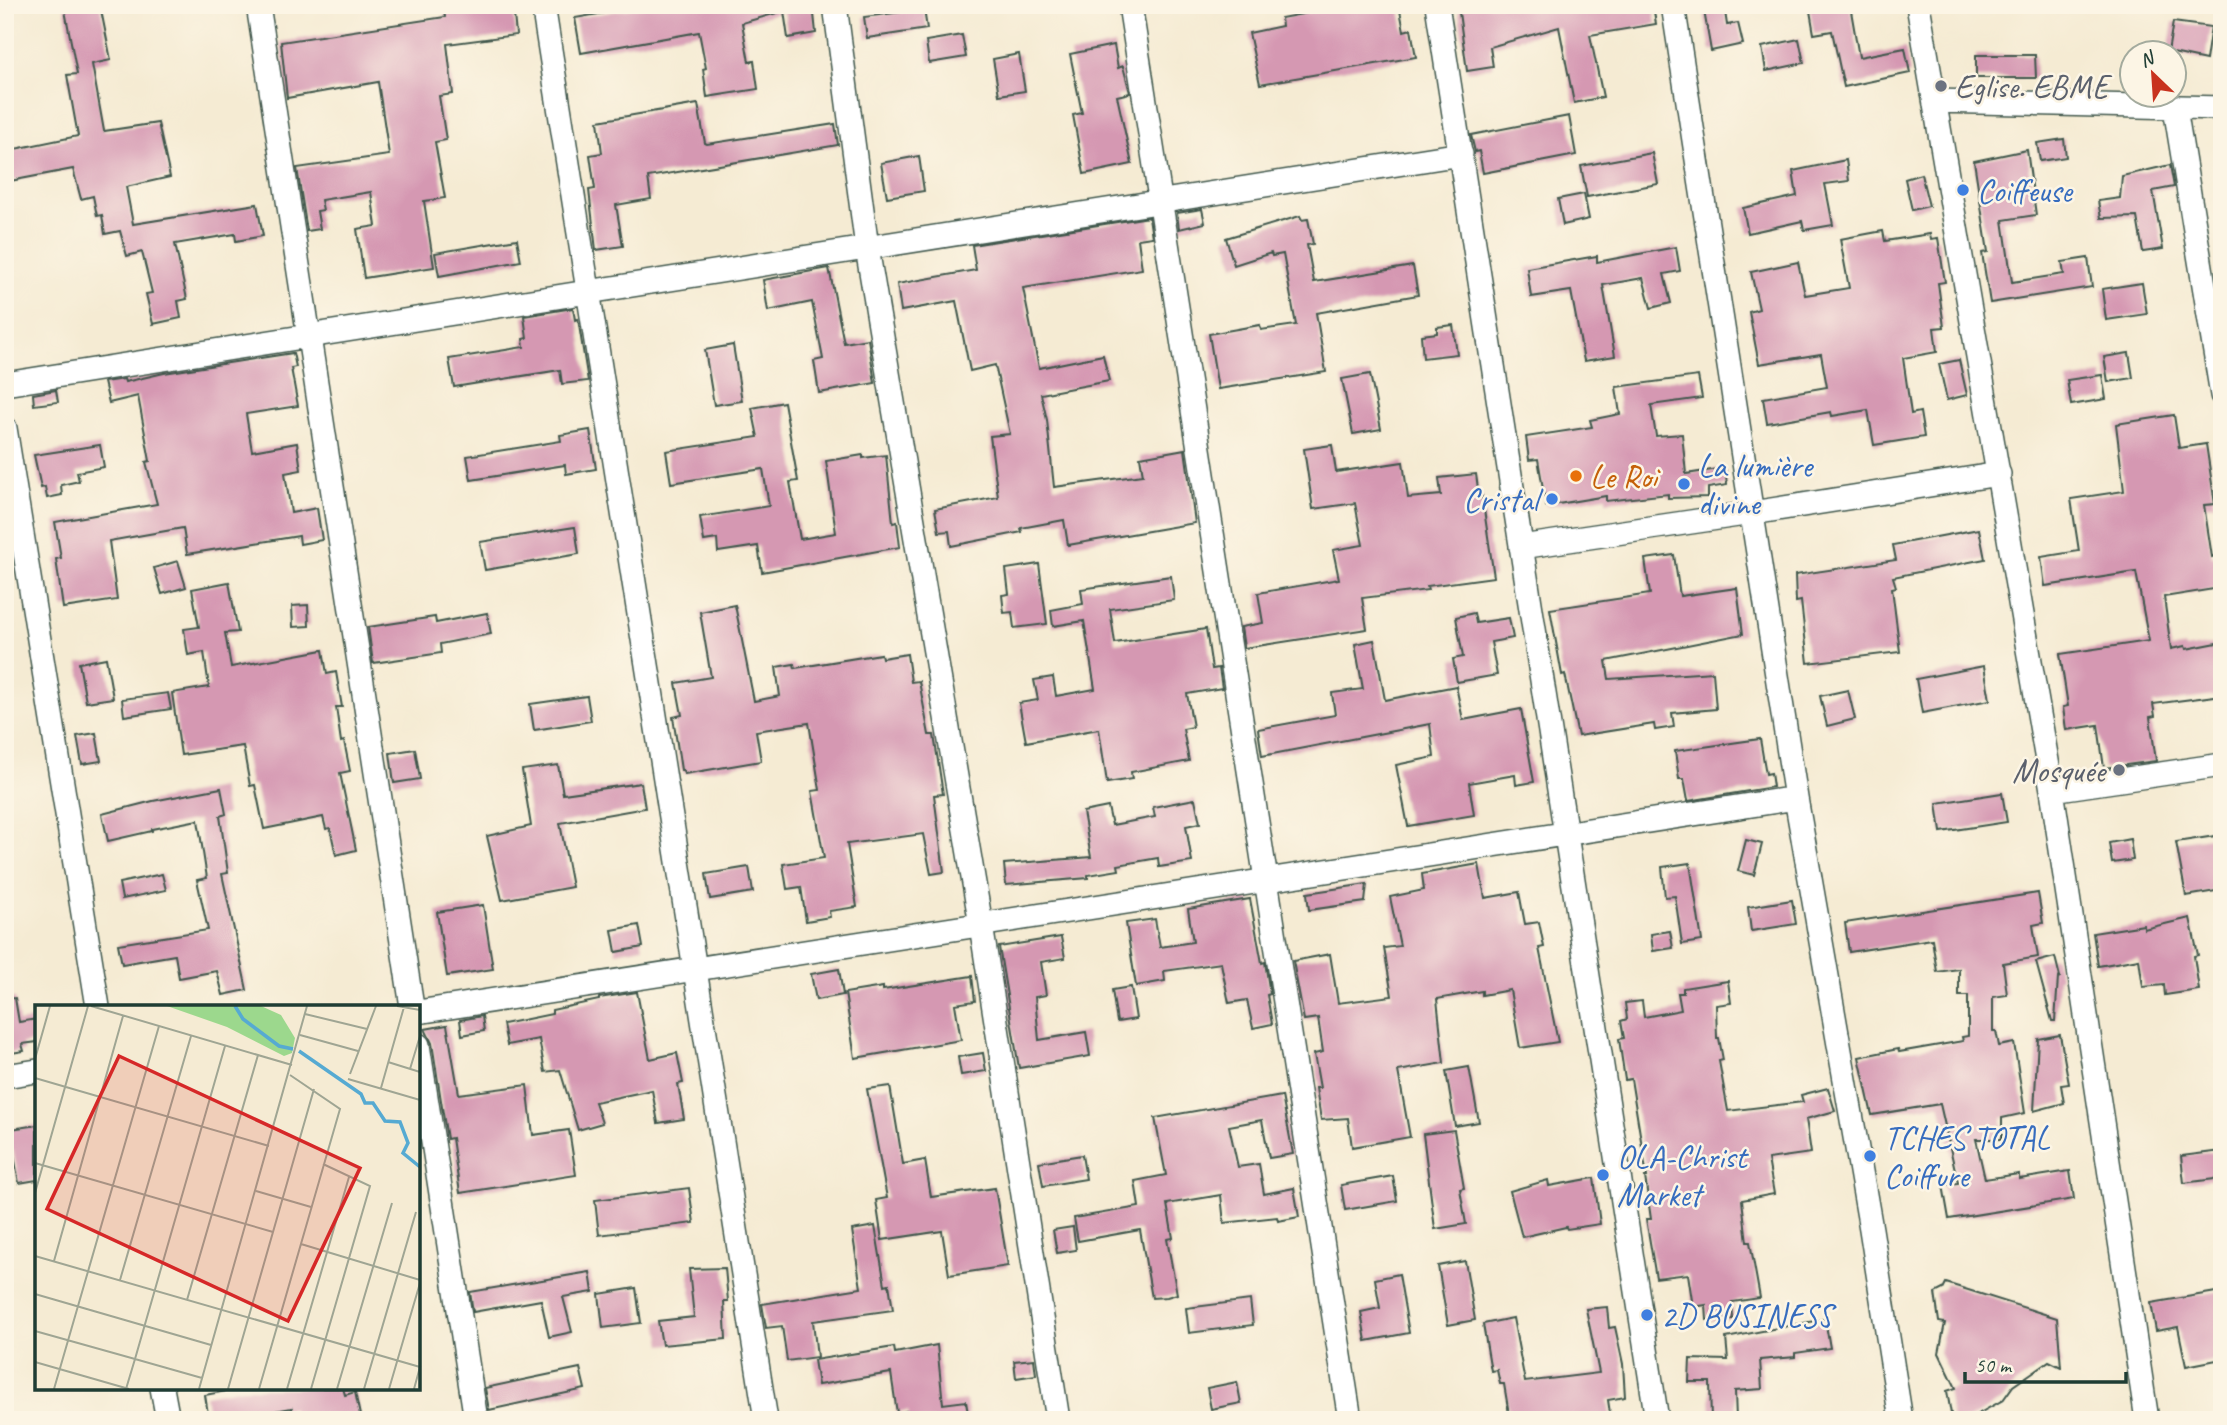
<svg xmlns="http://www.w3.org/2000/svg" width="2227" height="1425" viewBox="0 0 2227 1425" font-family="Caveat,sans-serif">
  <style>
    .building { fill: #d598b2 }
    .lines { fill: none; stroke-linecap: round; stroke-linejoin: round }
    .minor-casing { stroke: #3f574c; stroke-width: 26 }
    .minor { stroke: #fff; stroke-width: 23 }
    .worship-dot { fill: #6b7280; stroke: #fcf5e5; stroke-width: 2.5 }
    .shop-dot { fill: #3f7fe0; stroke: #fcf5e5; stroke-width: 2.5 }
    .food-dot { fill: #e8710a; stroke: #fcf5e5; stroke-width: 2.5 }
    .labels { text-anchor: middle; stroke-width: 5; stroke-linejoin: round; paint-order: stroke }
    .worship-label { font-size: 33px; fill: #5b616d; stroke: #fcf5e5; text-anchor: start }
    .shop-label { font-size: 33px; fill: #366cbe; stroke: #fcf5e5; text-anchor: start }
    .food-label { font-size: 33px; fill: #c56008; stroke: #fcf5e5; text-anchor: start }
    .inset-river { fill: none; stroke: #56aad2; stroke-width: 3.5 }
    .inset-road { fill: none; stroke: #9fa593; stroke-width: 2 }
    .view { fill: #d62828; fill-opacity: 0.15; stroke: #d62828; stroke-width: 3.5 }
    .inset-edge { fill: none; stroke: #1f3d34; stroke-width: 3.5 }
  </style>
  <rect width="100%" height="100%" fill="#fcf5e5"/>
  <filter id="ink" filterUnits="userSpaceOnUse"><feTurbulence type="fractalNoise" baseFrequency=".0143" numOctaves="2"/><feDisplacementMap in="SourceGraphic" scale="14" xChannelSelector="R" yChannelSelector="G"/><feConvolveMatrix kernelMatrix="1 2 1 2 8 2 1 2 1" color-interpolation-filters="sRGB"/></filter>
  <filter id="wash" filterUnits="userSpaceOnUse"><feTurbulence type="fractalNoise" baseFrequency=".00686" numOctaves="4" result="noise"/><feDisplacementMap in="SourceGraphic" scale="28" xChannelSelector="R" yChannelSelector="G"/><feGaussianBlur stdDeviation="1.57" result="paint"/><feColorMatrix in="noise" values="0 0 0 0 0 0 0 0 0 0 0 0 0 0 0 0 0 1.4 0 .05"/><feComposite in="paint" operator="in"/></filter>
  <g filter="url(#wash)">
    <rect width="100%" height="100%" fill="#f5ebd3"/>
    <g id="blocks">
      <path class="building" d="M64,5H100L111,60L92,64L104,131L158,123L170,177L126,187L133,224L257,204L263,236L236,241L235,234L175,244L187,299L178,301L181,318L153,324L146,294L152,293L142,252L127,256L120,231L105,234L102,215L97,216L93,196L81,199L73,169L5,182V151L78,136L67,75L77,74Z
        M443,5H513L516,35L447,44L453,94L439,96L446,140L435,142L445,198L424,201L434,267L364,278L357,229L376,226L371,192L321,200L323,210L317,211L320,229L307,231L297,168L389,155L378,82L287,98L281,42L445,17Z
        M651,5H813L816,33L788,38L784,11L742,23L749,62L754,61L758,89L707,97L703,69L706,68L699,32L581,53L575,18Z
        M1333,5H1399L1404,31L1411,29L1416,57L1260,84L1249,33L1282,26L1281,18L1324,10L1323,7Z
        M1458,5H1653L1656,24L1590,35L1603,97L1574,103L1559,27L1490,47L1493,67L1467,71Z
        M1703,5H1724L1727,25L1738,23L1743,44L1711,51Z
        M1809,5H1850L1859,57L1905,48L1910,73L1844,87L1832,31L1814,34Z
        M924,9L927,29L867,38L864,17Z
        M2173,22L2211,27L2206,60L2168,52Z
        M962,35L966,57L929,63L926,41Z
        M1799,39L1804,63L1766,71L1762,47Z
        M1114,45L1118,68L1123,66L1130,93L1117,96L1132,164L1084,174L1073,115L1082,113L1070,54Z
        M1019,54L1025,91L999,95L993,59Z
        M1976,55H2035L2036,78H1976Z
        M698,104L705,143L707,144L835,124L838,145L648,177L651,199L616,205L623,246L596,250L589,190L595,189L590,155L602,153L598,121Z
        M1569,116L1576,155L1483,173L1479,151L1475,152L1471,135Z
        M2064,139L2066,157L2040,161L2037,143Z
        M2027,150L2036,215L2003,220L2012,282L2064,274L2062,262L2088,258L2092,287L1990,303L1982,253L1988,252L1974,161Z
        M1652,153L1658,184L1587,197L1581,166Z
        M919,156L924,191L887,197L881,163Z
        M1846,160L1849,181L1825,184L1833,225L1804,230L1802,221L1748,233L1743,208L1797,196L1793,171Z
        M2170,165L2174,187L2153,191L2163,249L2143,252L2137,217L2101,218L2098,201L2120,198L2122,176Z
        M1921,174L1929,206L1912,210L1905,179Z
        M1584,194L1589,219L1563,225L1558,199Z
        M1202,209L1205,223L1179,229L1177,213Z
        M1300,216L1302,220L1308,219L1313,244L1307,245L1314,282L1413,266L1418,295L1316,313L1326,372L1218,389L1209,334L1260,325L1261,330L1296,325L1283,254L1272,256L1271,253L1234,265L1226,238Z
        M1149,217L1152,237L1138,239L1142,269L1023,288L1039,368L1103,355L1109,381L1041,394L1047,420L1054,487L1143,475L1140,457L1185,449L1195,523L1068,545L1064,520L1021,528L1022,532L951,546L949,531L939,532L935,509L998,497L990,436L1010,434L995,365L970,371L956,301L901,311L897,284L976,270L972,245Z
        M1883,231L1885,241L1930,234L1931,239L1938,238L1945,282L1938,283L1944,327L1934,328L1937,352L1903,358L1911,414L1920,412L1924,437L1874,445L1868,410L1832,416L1831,412L1767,423L1763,398L1827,387L1821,354L1759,364L1749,312L1759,309L1751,272L1798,262L1805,295L1849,288L1840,239Z
        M517,239L521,261L439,276L435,253Z
        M1676,247L1680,271L1664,274L1671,303L1651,308L1643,278L1603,285L1615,356L1584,361L1571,291L1531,297L1527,268L1597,256V262Z
        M829,268L844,343L868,339L875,383L819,393L814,361L823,359L812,302L768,311L763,280Z
        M2142,283L2147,314L2106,320L2102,289Z
        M573,308L575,320L578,319L588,381L562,384L560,370L454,387L449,359L524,347L523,339L527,338L524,316Z
        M1453,325L1457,354L1423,358L1421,335L1437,333V327Z
        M733,345L742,401L714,405L705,350Z
        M293,353L296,367L291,368L298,406L246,414L252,451L297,443L301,470L285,473L291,513L317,508L322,540L300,544L299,536L187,554L183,528L109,541L117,600L63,608L56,559L61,558L55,522L157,504L146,462L150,461L138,396L109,403L104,382L124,379L125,382L164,373Z
        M2129,353L2133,378L2108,382L2104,357Z
        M1959,360L1967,395L1947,400L1939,364Z
        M1370,374L1381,429L1353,434L1342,379Z
        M2102,375L2106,399L2071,405L2067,380Z
        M1698,376L1702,398L1651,405L1656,436L1682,434L1686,474L1725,468L1727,485L1708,488V497L1668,498V494L1606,501V496L1546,506L1538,459L1529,460L1526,437L1592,427L1590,420L1620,414L1616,387Z
        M56,390L58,402L34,405L33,394Z
        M784,402L798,481L790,482L800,539L836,533L826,461L863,455V458L886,455L893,523L897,522L900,547L762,572L758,546L718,552L717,539L704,541L700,517L769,506L763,469L671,483L666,451L758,437L752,408Z
        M2174,415L2179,448L2206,444L2215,504L2204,505L2212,557L2215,556L2220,588L2164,597L2171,649L2185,646L2186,649L2222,642V695L2153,704L2155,716L2150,717L2156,761L2104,768L2098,725L2066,730L2063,707L2068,706L2060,654L2149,641L2136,572L2045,586L2041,557L2079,551L2071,499L2124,491L2116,424Z
        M590,430L596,469L566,474L565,465L471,480L467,456L561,441L560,435Z
        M100,445L104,467L77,472L79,481L61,485L62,495L47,498L45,487L41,488L34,455Z
        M1332,445L1336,472L1403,462L1408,498L1441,495L1439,478L1476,474L1479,496H1482L1494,577L1427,586L1428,590L1362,598L1367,629L1244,648L1241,627L1263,623L1258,593L1339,579L1333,550L1363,545L1355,503L1313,509L1304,449Z
        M575,527L579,554L485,570L480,542Z
        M1979,529L1985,559L1893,577L1896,587L1892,588L1900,652L1808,663L1801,601L1796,602L1795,575L1896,560L1893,545Z
        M1674,555L1680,596L1737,588L1743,634L1606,661L1609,679L1713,672L1716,709L1672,713L1674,727L1655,730L1654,724L1578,736L1565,674L1562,675L1550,609L1650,594L1645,559Z
        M178,561L186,587L162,594L154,568Z
        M1039,564L1047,624L1014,628L1012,612L1004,613L1002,595L1009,594L1006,569Z
        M1171,576L1174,600L1110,609L1115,643L1206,629L1212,669L1219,668L1222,688L1187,694L1193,727L1183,729L1189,761L1131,772L1132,779L1107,783L1099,729L1026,742L1019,703L1038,700L1034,680L1053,677L1056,696L1095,689L1084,621L1053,626L1051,610L1083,604L1081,589Z
        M229,582L238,632L225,633L231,667L323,650L327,674L336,672L342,707H336L341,742L344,741L350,771L340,773L356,850L336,855L330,828L326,829L323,817L264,829L255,785L250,786L243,746L181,755L172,693L209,687L204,652L188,655L184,629L199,627L192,589Z
        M308,605L309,626L293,627L292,606Z
        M735,605L754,701L780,696L776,667L794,664L795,668L881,654L882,658L907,654L911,682L919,681L929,735H934L943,794L934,795L944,872L931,874L923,834L847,844L857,907L829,911L830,917L806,921L801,887L787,889L783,864L824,858L812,791L820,790L809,723L756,731L761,761L684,774L683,770H681L673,717L682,715L676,683L711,677L700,612Z
        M487,613L491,634L440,644L441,653L373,663L368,627L435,617L436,623Z
        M1474,613L1476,623L1509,618L1513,638L1491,642L1497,675L1457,682L1453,659L1463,657L1456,617Z
        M1374,640L1385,700L1456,686L1463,720L1521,709L1534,782L1516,785L1515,775L1469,783L1474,815L1408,826L1396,765L1434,757L1430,724L1262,756L1258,729L1335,715L1332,693L1363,689L1355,644Z
        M106,658L113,698L86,702L79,663Z
        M1984,666L1990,700L1922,713L1916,679Z
        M1848,690L1855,719L1827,726L1820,696Z
        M168,693L171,709L124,716L122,699Z
        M587,696L591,721L534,730L530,704Z
        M96,733L101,761L82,764L77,736Z
        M1760,739L1766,774L1771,773L1773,787L1688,801L1684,779H1679L1675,751Z
        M415,749L420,779L394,783L390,753Z
        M558,765L563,794L641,783L645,808L560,823L572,887L502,900L487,836L531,826L522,770Z
        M221,788L226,814L220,816L228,873L222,874L247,990L223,995L217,971L179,978L175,955L122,964L118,944L208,930L197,880L207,878L198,820L152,829V831L108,841L102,814L153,801Z
        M2002,793L2007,822L1941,832L1937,803Z
        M1195,799L1200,823L1186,826L1192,862L1159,867L1158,858L1118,865L1119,870L1088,875V878L1006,885L1004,864L1091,857L1083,812L1108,807L1112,825L1155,817L1153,807Z
        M2222,835V890L2186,896L2176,842Z
        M2130,839L2133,860L2112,863L2109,843Z
        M1746,840L1762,844L1754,875L1738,871Z
        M1690,863L1702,941L1682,944L1675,896L1665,897L1662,867Z
        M1479,864L1485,898L1519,892L1525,924L1539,922L1544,947L1539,948L1558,1042L1520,1048L1510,990L1482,995V991L1437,999L1444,1063L1398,1071L1410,1137L1352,1147L1348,1118L1321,1120L1316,1088H1320L1314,1054L1323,1052L1318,1018L1304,1020L1293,961L1330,954L1338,1003L1392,996L1384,948L1400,946L1390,897L1424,890L1422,874Z
        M749,867L753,892L710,899L706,874Z
        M162,874L166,890L122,899L119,883Z
        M1367,884L1365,902L1309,910L1307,893Z
        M2038,893L2043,923L2033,925L2038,957L2003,963L2007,995L1993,997V1031H1996L1999,1046L2014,1043L2025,1113L2002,1118V1139H1976L1985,1179L2019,1174V1179L2070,1171L2074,1199L1949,1219L1943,1185L1958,1183L1940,1104L1872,1115L1859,1057L1898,1049L1899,1052L1963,1041L1962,1037L1968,1036V996H1959V969L1937,972L1932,939L1849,952L1845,923Z
        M1250,899L1262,963L1265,962L1270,994L1267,995L1272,1024L1253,1028L1247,1000L1229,1003L1221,963L1164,971L1165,981L1136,986L1126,923L1155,919L1160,947L1193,942L1188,909Z
        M1792,900L1796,924L1751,931L1748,907Z
        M483,905L493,969L447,976L437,912Z
        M2190,918L2198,955L2194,956L2199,990L2165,995L2164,985L2143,987L2139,959L2098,966L2093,933L2144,925V929Z
        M639,925L643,947L616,952L612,930Z
        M1670,931L1673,948L1653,951L1651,934Z
        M1061,937L1065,958L1041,962L1046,995L1035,997L1039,1040L1086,1032L1090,1056L1019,1068L999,947Z
        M2055,957L2060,977L2058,978L2055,1021H2052L2036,962Z
        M839,969L843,995L816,1000L811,974Z
        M972,976L975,1001L955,1004L961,1040L855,1058L845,993L883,987V990Z
        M1728,981L1731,1003L1716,1005L1717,1038H1719L1723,1060L1719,1061L1728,1111L1803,1102L1801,1095L1828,1088L1835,1111L1806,1119L1811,1153L1768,1159L1774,1194L1742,1200L1747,1242H1750L1760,1298L1732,1302L1733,1319L1707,1320L1706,1305L1693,1307L1688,1274L1656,1278L1646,1219H1651L1645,1177H1647L1631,1079L1625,1080L1619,1039L1624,1038L1621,1021L1627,1019L1625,1003L1642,1001L1644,1017L1681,1010L1678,993H1683V988Z
        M1131,987L1136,1019L1117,1022L1112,990Z
        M637,992L650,1059L677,1053L683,1083L678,1084L684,1119L658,1123L652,1090L595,1102L602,1123L578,1130L560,1070L545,1072L539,1039L507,1045L503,1024L552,1014V1010L599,1000V998Z
        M15,998L19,1022L37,1019V1042L22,1044L24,1051L5,1054V999Z
        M482,1016L484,1031L462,1035L460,1020Z
        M447,1025L459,1094L527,1085L533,1135L569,1130L576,1175L460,1193L452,1138L447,1139L432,1043L425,1029Z
        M2060,1035L2069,1084L2061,1085L2064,1103L2034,1111L2038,1039Z
        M983,1053L986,1071L961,1075L958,1057Z
        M1469,1067L1479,1122L1455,1126L1446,1071Z
        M890,1086L903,1164L925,1160L931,1197L995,1188L1008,1266L949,1275L942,1231L882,1240L876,1200L887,1198L867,1089Z
        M1282,1096L1293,1154L1269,1158L1262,1120L1229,1126L1238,1167L1259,1164L1264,1194L1294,1188L1299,1217L1278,1221L1277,1217L1224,1223L1221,1195L1167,1204L1173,1238L1167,1239L1177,1294L1167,1297L1152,1298L1140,1230L1078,1241L1074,1218L1139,1207L1135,1181L1166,1175L1155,1118Z
        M37,1125V1180L19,1183L13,1150L5,1151V1130Z
        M1454,1130L1464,1188L1460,1189L1466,1224L1435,1229L1423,1134Z
        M2222,1151V1178L2184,1183L2181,1156Z
        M1082,1155L1086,1179L1043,1186L1039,1162Z
        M1393,1176L1397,1201L1345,1210L1341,1185Z
        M1594,1178L1600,1224L1567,1229L1566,1227L1522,1237L1510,1191L1548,1180L1549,1186Z
        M689,1188L694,1223L599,1235L595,1200Z
        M875,1226L885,1285L889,1284L893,1310L813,1321L817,1357L787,1361L782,1326L766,1328L762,1304L861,1288L852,1230Z
        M1073,1227L1076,1250L1057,1253L1053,1230Z
        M1465,1261L1475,1320L1448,1325L1438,1266Z
        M725,1268L728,1301H724L726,1339L662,1345L658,1321L694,1317L689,1269Z
        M590,1272L593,1292L563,1297L572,1332L549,1337L541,1300L473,1312L470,1292Z
        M1399,1274L1409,1333L1366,1341L1361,1312L1380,1308L1375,1279Z
        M1946,1283L2057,1318L2061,1367L2049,1361L2013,1386L2003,1400L1967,1420H1952L1947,1391L1956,1388L1939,1353L1945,1323L1939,1322L1935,1293L1943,1289Z
        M636,1288L641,1323L603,1328L599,1294Z
        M2222,1291V1359L2186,1366L2178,1327L2156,1331L2151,1303Z
        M1250,1300L1253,1325L1189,1333L1186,1308Z
        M1607,1307L1609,1328L1615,1327L1623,1364L1625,1397L1608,1400L1611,1420H1510L1504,1384H1500L1497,1370L1491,1371L1483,1324L1513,1318L1525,1382L1599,1373L1586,1309Z
        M1825,1319L1830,1348L1795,1353V1357L1760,1360L1762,1389L1735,1391L1736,1420H1711L1710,1382H1689L1690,1359L1728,1360L1726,1338Z
        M937,1345L943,1404L966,1401L969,1420H909L908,1411L897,1413L891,1373L818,1385L814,1360L894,1347L895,1353Z
        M1034,1359L1036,1375L1016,1378L1014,1361Z
        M580,1368L585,1389L489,1410L485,1388Z
        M1237,1382L1241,1403L1211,1409L1207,1388Z
        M242,1388H343L345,1395L355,1392L361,1420H294L292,1408L226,1420H209L205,1395Z"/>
    </g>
  </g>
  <g filter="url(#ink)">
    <use href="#blocks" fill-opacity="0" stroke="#3f574c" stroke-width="2"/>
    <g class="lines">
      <g class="minor-casing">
        <path id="minor" d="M258,5L412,1007
          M543,5L766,1420
          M835,5L867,248L981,925L1058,1420
          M1130,5L1350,1420
          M1437,5L1657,1420
          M1673,5L1796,798L1871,1229L1901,1420
          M1918,5L2052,790L2147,1420
          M1935,101L2222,108
          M2175,108L2222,395
          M5,384L1461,154
          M5,428L98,1007
          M1521,547L1752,513L1999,474
          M2052,790L2222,765
          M418,1012L1796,798
          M418,1045L476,1420
          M5,1076L37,1071
          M162,1388L168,1420"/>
      </g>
      <use href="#minor" class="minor"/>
    </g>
  </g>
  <g class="worship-dot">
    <circle cx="1941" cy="86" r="7"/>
    <circle cx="2119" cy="770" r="7"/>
  </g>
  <g class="shop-dot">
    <circle cx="1963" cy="190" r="7"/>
    <circle cx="1684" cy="484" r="7"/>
    <circle cx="1552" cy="499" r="7"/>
    <circle cx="1870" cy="1156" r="7"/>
    <circle cx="1603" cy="1175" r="7"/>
    <circle cx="1647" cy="1315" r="7"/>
  </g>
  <circle class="food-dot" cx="1576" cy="476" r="7"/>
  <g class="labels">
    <g class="worship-label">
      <text x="1955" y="98">Eglise. EBME</text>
      <text x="2105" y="782" text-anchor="end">Mosquée</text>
    </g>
    <g class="shop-label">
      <text x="1977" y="202">Coiffeuse</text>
      <text x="1698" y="477">La lumière<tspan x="1698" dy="38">divine</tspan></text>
      <text x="1538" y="511" text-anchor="end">Cristal</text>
      <text x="1884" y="1149">TCHES TOTAL<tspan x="1884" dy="38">Coiffure</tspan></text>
      <text x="1617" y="1168">OLA-Christ<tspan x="1617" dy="38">Market</tspan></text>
      <text x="1661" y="1327">2D BUSINESS</text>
    </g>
    <g class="food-label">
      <text x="1590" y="488">Le Roi</text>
    </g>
  </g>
  <g transform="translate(35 1005)">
    <rect width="385" height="385" fill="#f5ebd3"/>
    <path d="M132,1H226L246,10L260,33L257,48L249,51L192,22Z" fill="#9cd88d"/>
    <path class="inset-river" d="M200,1L208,14L244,41L258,44M264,46L326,89L330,98H338L350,116L365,117L373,138L368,148L385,162"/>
    <path class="inset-road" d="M56,1L257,60M362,1L385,5M270,9L332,24M265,30L323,46M0,54L15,1M353,57L385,67M375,64L385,31M315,69L341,1M0,73L234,141M313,74L385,95M346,83L369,2M0,158L238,227M221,186L276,202M0,188L53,1M266,239L385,275M0,251L385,362L379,384M19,256L88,11M85,275L156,31M0,289L176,340M152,295L223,50M0,326L100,354L190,41M0,357L94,384M19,384L124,21M91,384L100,354L167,373M164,384L272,1M193,384L279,84M224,384L305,104L255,70M252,384L314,172M276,384L335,181L288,159M302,384L357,198M329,384L381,207M354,384L385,278"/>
    <path class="view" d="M84,51L325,163L253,316L12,204Z"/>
    <rect width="385" height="385" class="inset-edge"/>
  </g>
  <rect width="2227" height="1425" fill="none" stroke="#fcf5e5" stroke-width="28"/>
  <g transform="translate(2153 74) rotate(335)"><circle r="33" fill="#fcf5e5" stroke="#a4ab9e" stroke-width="2"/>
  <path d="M0-5L12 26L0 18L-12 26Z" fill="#c8321e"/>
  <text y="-10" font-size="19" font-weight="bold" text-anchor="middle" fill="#1f3d34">N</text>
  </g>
  <path d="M1965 1372v10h161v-10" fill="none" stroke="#1f3d34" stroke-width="3.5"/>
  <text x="1975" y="1372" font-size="21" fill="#1f3d34" stroke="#fcf5e5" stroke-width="5" paint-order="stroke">50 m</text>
</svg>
